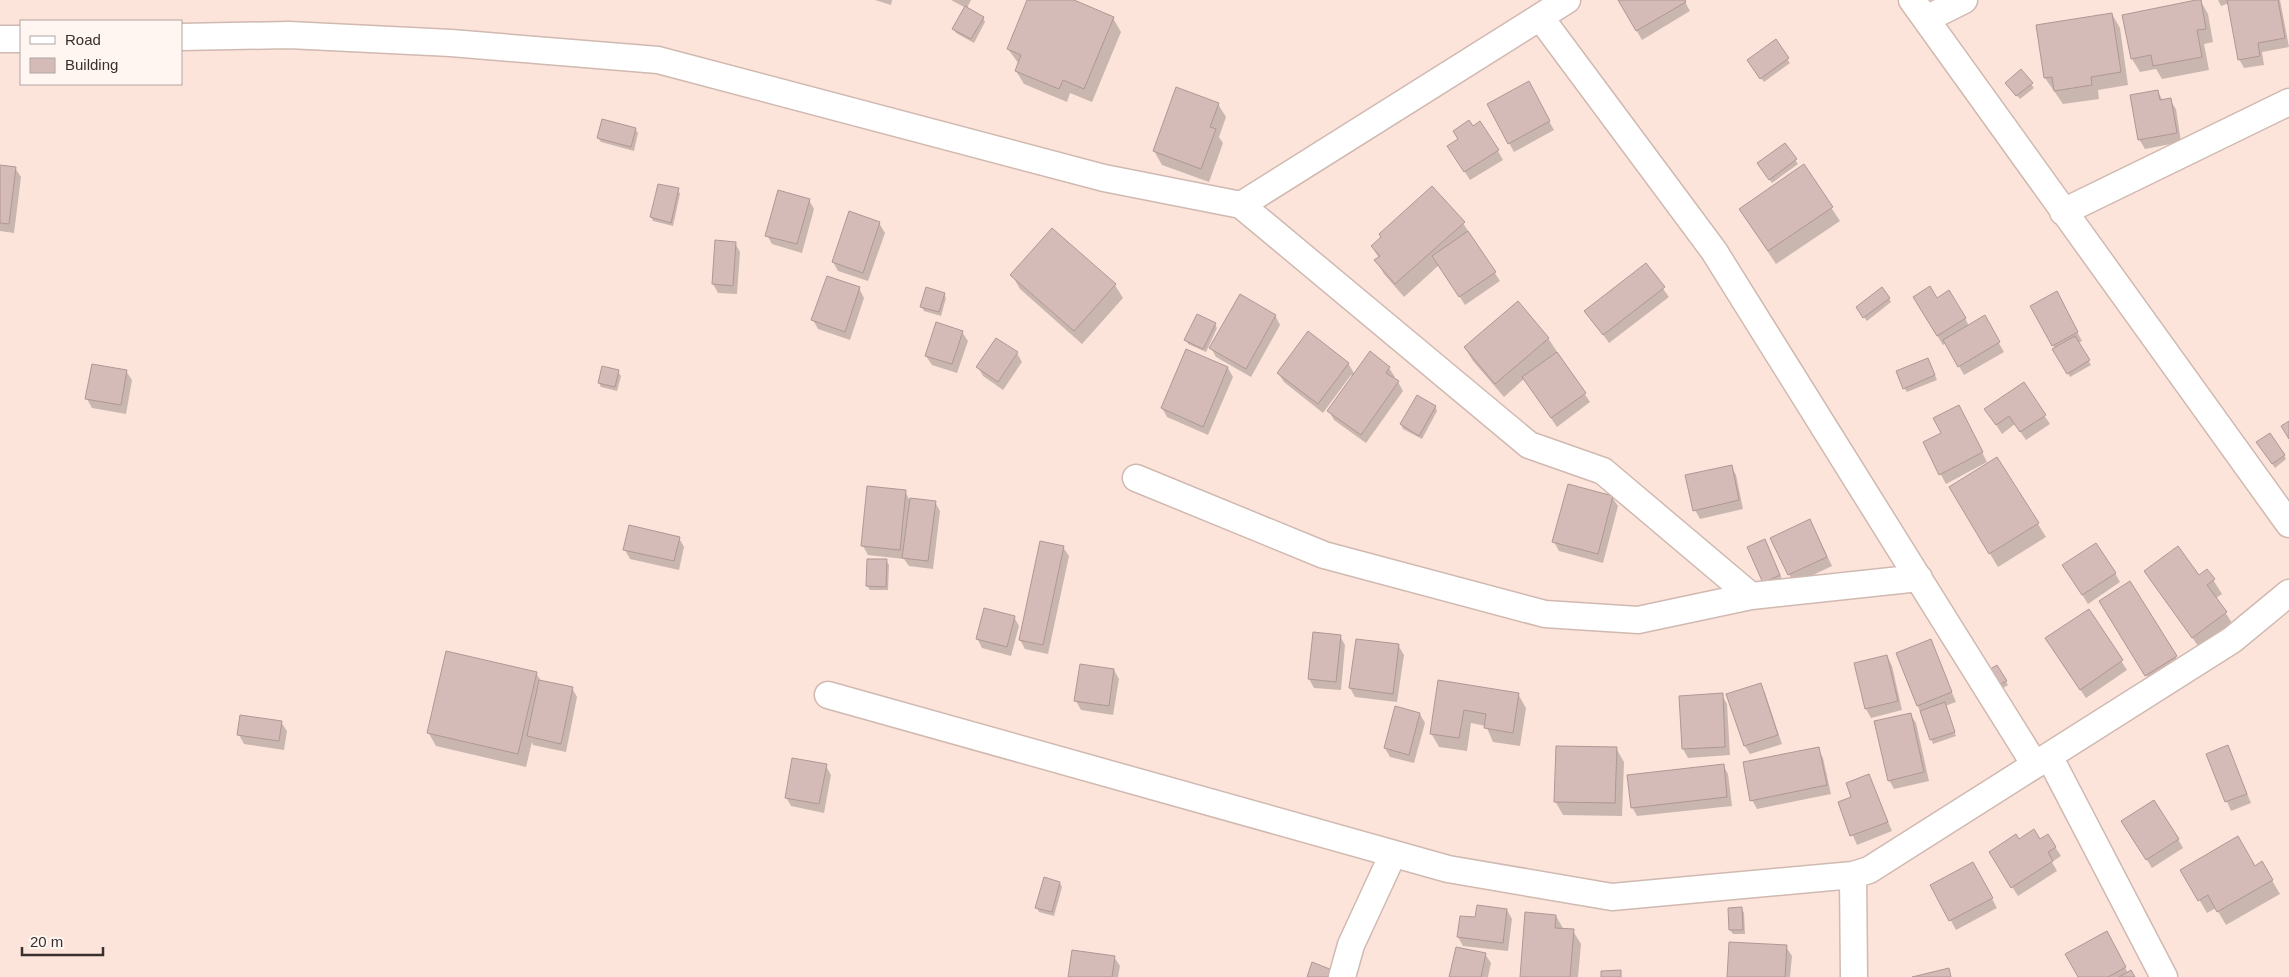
<svg xmlns="http://www.w3.org/2000/svg" width="2289" height="977" viewBox="0 0 2289 977" font-family="Arial,sans-serif">
  <style>
    .shadow { fill: #0003 }
    .building { fill: #d4bbb7; stroke: #b09795 }
    .lines { fill: none; stroke-linecap: round; stroke-linejoin: round }
    .minor-casing { stroke: #d0b9b0; stroke-width: 29 }
    .minor { stroke: #fff; stroke-width: 26 }
  </style>
  <rect width="100%" height="100%" fill="#fce4db"/>
  <path class="shadow" d="M875,0H892L891,5Z
    M951,0H971L967,8L983,17L985,22L974,43L956,33L954,29L966,8Z
    M1028,0H1071L1113,18L1121,32L1092,102L1070,93L1067,102L1024,84L1016,71L1019,64L1008,49Z
    M1619,0H1684L1690,11L1642,40Z
    M2200,0L2208,14L2213,42L2204,44L2209,70L2162,79L2156,69L2140,72L2132,59Z
    M2218,0H2280L2289,47L2262,52L2264,65L2244,68L2239,59L2229,3L2221,6Z
    M2112,14L2120,28L2128,85L2098,90L2099,99L2063,104L2045,78Z
    M1775,41L1790,63L1764,82L1751,64Z
    M2021,71L2034,88L2020,99L2009,87Z
    M1528,83L1554,130L1514,152L1509,143Z
    M2158,92L2163,101L2170,100L2176,109L2181,142L2145,149L2139,139Z
    M1218,104L1226,117L1219,137L1223,143L1209,182L1162,165L1154,151Z
    M635,129L638,133L634,151L601,142L598,138Z
    M1785,145L1798,164L1772,183L1761,167Z
    M1498,151L1503,160L1470,180L1454,155Z
    M1804,166L1840,221L1776,264L1748,222Z
    M0,167L15,168L21,177L14,233L0,231Z
    M678,190L680,194L673,226L653,221L651,217Z
    M809,200L814,209L802,253L772,244L767,235Z
    M879,223L885,233L868,281L838,271L833,262Z
    M1463,223L1500,281L1465,305L1439,265L1404,297L1384,274L1376,260L1379,258L1372,247Z
    M735,243L740,252L737,294L718,293L713,284Z
    M1646,265L1669,297L1609,343L1586,311Z
    M1012,275L1115,285L1123,298L1082,344L1020,289Z
    M859,288L864,298L850,340L818,329L813,320Z
    M944,294L946,298L941,316L924,311L921,306Z
    M1889,298L1891,302L1867,321L1860,312Z
    M1937,300L1965,318L1969,326L1984,317L2004,352L1964,375L1946,343L1943,345L1919,307Z
    M2061,302L2082,341L2078,343L2091,365L2070,377L2032,306Z
    M1275,315L1280,325L1251,377L1216,357L1211,348Z
    M1215,324L1217,328L1206,352L1188,344L1186,340Z
    M962,332L968,341L957,373L932,365L926,356Z
    M1548,338L1590,402L1557,427L1524,379L1504,397L1473,361L1465,348Z
    M1187,351L1228,368L1233,377L1208,435L1167,417L1162,408Z
    M1017,353L1022,362L1003,390L983,376L978,367Z
    M1348,363L1355,375L1389,368L1395,377L1393,379L1398,382L1403,391L1366,443L1334,420L1329,411L1353,377L1351,375L1323,413L1284,382L1278,373Z
    M1930,363L1937,380L1907,392L1904,388Z
    M126,371L132,380L126,414L92,408L87,399Z
    M618,372L621,376L617,391L601,387L599,383Z
    M1435,406L1437,411L1422,439L1403,429L1401,424Z
    M1986,409L2044,415L2050,424L2026,440L2015,424L2002,434Z
    M1964,416L1987,462L1946,484L1924,443L1942,434Z
    M2260,447L2284,455L2286,459L2275,468Z
    M1731,466L1736,475L1743,509L1700,519L1695,510Z
    M905,491L909,499L935,502L940,511L933,569L909,566L904,559L868,555L863,546Z
    M1612,497L1618,506L1603,563L1559,551L1554,542Z
    M1958,501L2038,524L2046,537L1998,567Z
    M1815,530L1832,566L1794,584L1772,539Z
    M679,538L684,547L679,570L630,559L625,550Z
    M1767,544L1782,579L1766,586Z
    M1063,547L1069,556L1048,654L1025,649L1020,640Z
    M886,561L889,565L888,590H870L867,586Z
    M2207,570L2222,594L2216,598L2234,626L2201,650L2154,584L2199,577Z
    M2115,573L2120,582L2088,604L2069,574Z
    M2089,610L2127,670L2086,698L2052,648Z
    M2106,610L2176,657L2181,666L2152,684Z
    M1014,617L1019,626L1011,656L982,648L977,638Z
    M1340,636L1345,645L1341,690L1314,688L1309,679Z
    M1357,640L1398,645L1404,655L1397,702L1355,697L1350,688Z
    M1930,641L1956,702L1945,706L1956,736L1933,744L1897,654Z
    M1887,656L1892,666L1902,710L1871,718L1866,709L1856,664Z
    M1997,667L2008,685L2000,690Z
    M1114,670L1119,679L1113,715L1081,710L1076,701Z
    M536,673L541,681L572,688L577,697L566,752L533,745L532,742L526,767L436,746L428,732Z
    M1439,682L1518,694L1526,708L1520,746L1493,742L1486,726L1471,723L1467,751L1439,747L1431,733Z
    M1760,684L1765,693L1782,744L1750,754L1745,746Z
    M1722,695L1727,704L1730,755L1688,758L1683,749Z
    M1420,714L1425,723L1414,763L1390,757L1385,748Z
    M1910,714L1916,723L1929,781L1894,789L1889,780Z
    M281,722L287,731L284,750L244,744L239,735Z
    M2228,747L2251,803L2231,811L2207,755Z
    M1616,748L1624,762L1622,816L1563,815L1555,801Z
    M1818,749L1823,758L1831,794L1757,809L1752,800Z
    M1723,765L1728,774L1732,806L1637,816L1632,807Z
    M826,766L831,775L824,813L791,806L786,797Z
    M1869,776L1892,831L1857,845L1839,803L1853,798Z
    M2128,830L2178,839L2183,848L2152,868Z
    M2048,836L2061,856L2052,862L2057,871L2018,896L1996,861L2019,841L2040,840Z
    M2262,863L2280,894L2226,925L2216,908L2207,913L2182,870L2255,868Z
    M1978,872L1997,908L1956,930L1932,886Z
    M1060,883L1062,887L1054,916L1039,912L1037,908Z
    M1730,909H1742L1744,913L1745,934H1733L1730,930Z
    M1507,910L1512,919L1508,951L1463,946L1458,937L1476,919Z
    M1556,916L1564,930L1573,931L1581,944L1578,977H1521Z
    M2112,942L2128,973L2134,977H2079Z
    M1786,947L1792,956L1790,977H1729Z
    M1485,954L1491,963L1488,977H1451Z
    M1114,957L1120,966L1118,977H1069Z"/>
  <path class="building" d="M1027,0H1074L1114,17L1084,89L1063,80L1059,89L1015,71L1021,55L1007,49Z
    M1618,0H1685L1686,2L1636,31Z
    M2196,0H2201L2206,29L2197,30L2202,57L2153,66L2151,55L2131,59L2122,15Z
    M2227,0H2278L2285,38L2258,43L2260,56L2238,60Z
    M965,6L984,17L971,39L952,29Z
    M2112,13L2121,72L2091,77L2092,85L2054,91L2052,77L2044,78L2036,25Z
    M1776,39L1789,58L1760,79L1747,60Z
    M2021,69L2033,83L2016,96L2005,83Z
    M1529,81L1550,121L1508,144L1487,104Z
    M1176,87L1219,103L1210,127L1216,129L1201,169L1153,151Z
    M2158,90L2160,100L2171,98L2177,133L2138,140L2130,95Z
    M602,119L636,128L631,147L597,138Z
    M1469,120L1473,126L1480,121L1499,150L1464,172L1447,146L1458,139L1453,131Z
    M1785,143L1797,159L1769,180L1757,163Z
    M1804,164L1833,207L1768,251L1739,209Z
    M0,165L16,167L9,224L0,223Z
    M658,184L679,188L671,223L650,217Z
    M1432,186L1465,222L1395,284L1374,260L1380,256L1371,246L1381,237L1379,234Z
    M778,190L810,199L797,244L765,236Z
    M849,211L880,222L863,273L832,262Z
    M1052,228L1116,284L1074,331L1010,275Z
    M1468,231L1496,272L1459,297L1432,256Z
    M715,240L736,242L733,286L712,284Z
    M1646,263L1665,287L1603,335L1584,311Z
    M827,276L860,287L845,332L811,320Z
    M1930,286L1937,298L1949,290L1966,318L1937,336L1913,297Z
    M926,287L945,293L939,312L920,307Z
    M1882,287L1890,298L1863,318L1856,307Z
    M2057,291L2078,332L2052,346L2030,306Z
    M1240,294L1276,315L1246,369L1209,348Z
    M1518,301L1549,338L1495,384L1464,347Z
    M1197,314L1216,323L1203,349L1184,340Z
    M1985,315L2000,342L1958,367L1943,340Z
    M936,322L963,331L952,364L925,356Z
    M1308,331L1349,363L1318,404L1277,373Z
    M2075,336L2090,360L2067,374L2052,349Z
    M996,338L1018,352L998,382L976,367Z
    M1186,349L1228,367L1203,427L1161,408Z
    M1370,351L1390,367L1386,373L1399,381L1361,435L1327,411Z
    M1557,352L1586,393L1551,418L1522,377Z
    M1928,358L1935,375L1903,389L1896,371Z
    M92,364L127,370L121,405L85,399Z
    M602,366L619,370L615,387L598,383Z
    M2024,382L2046,415L2020,432L2009,416L1996,425L1984,409Z
    M1417,395L1436,406L1419,436L1400,424Z
    M1959,405L1983,452L1939,475L1923,442L1941,433L1933,418Z
    M2289,421V439L2281,426Z
    M2270,433L2285,455L2272,464L2256,442Z
    M1997,457L2039,523L1989,554L1949,487Z
    M1732,465L1739,500L1693,511L1685,475Z
    M1568,484L1613,496L1598,554L1552,542Z
    M867,486L906,490L900,550L861,546Z
    M910,498L936,501L928,561L902,558Z
    M1810,519L1827,557L1788,575L1770,538Z
    M629,525L680,537L674,561L623,550Z
    M1765,539L1780,575L1763,583L1747,547Z
    M1040,541L1064,546L1043,645L1019,640Z
    M2096,543L2116,573L2082,595L2062,565Z
    M2178,546L2199,575L2207,569L2215,579L2207,585L2227,612L2192,638L2144,571Z
    M867,559H887L886,587L866,586Z
    M2130,581L2177,656L2145,676L2099,601Z
    M984,608L1015,616L1007,647L976,639Z
    M2089,609L2123,660L2080,690L2045,638Z
    M1313,632L1341,635L1336,682L1308,679Z
    M1356,639L1399,644L1393,694L1349,688Z
    M1931,639L1952,692L1917,706L1896,653Z
    M446,651L537,672L518,754L427,733Z
    M1887,655L1898,701L1865,709L1854,663Z
    M1080,664L1114,669L1109,706L1074,701Z
    M1997,665L2007,681L1996,686L1987,671Z
    M539,680L573,687L561,744L527,736Z
    M1438,680L1519,693L1513,733L1484,728L1486,714L1464,710L1459,738L1430,734Z
    M1761,683L1778,735L1744,746L1726,694Z
    M1723,693L1725,747L1682,749L1679,696Z
    M1945,702L1955,732L1930,740L1920,711Z
    M1395,706L1420,713L1409,755L1384,748Z
    M1911,713L1924,772L1888,781L1874,721Z
    M240,715L282,721L279,741L237,735Z
    M2228,745L2247,794L2225,802L2206,754Z
    M1556,746L1617,747L1615,803L1554,802Z
    M1819,747L1827,785L1750,801L1743,762Z
    M792,758L827,764L819,804L785,798Z
    M1724,764L1727,797L1631,808L1627,775Z
    M1869,774L1888,822L1850,836L1838,802L1851,797L1846,783Z
    M2154,800L2179,839L2146,860L2121,821Z
    M2034,829L2040,839L2048,834L2056,847L2048,852L2053,861L2011,888L1989,852L2016,834L2019,839Z
    M2238,836L2255,866L2262,861L2273,880L2217,912L2208,895L2198,901L2180,870Z
    M1973,862L1993,898L1949,921L1930,885Z
    M1044,877L1060,882L1052,912L1035,908Z
    M1477,905L1507,909L1503,943L1457,937L1460,916L1475,917Z
    M1742,907L1743,930H1729L1728,908Z
    M1525,912L1556,915L1555,928L1574,929L1570,977H1520Z
    M2107,931L2126,967L2108,977H2078L2065,954Z
    M1729,942L1787,945L1785,977H1727Z
    M1456,947L1486,953L1481,977H1449Z
    M1072,950L1115,956L1112,977H1068Z
    M1312,962L1332,970L1330,977H1307Z
    M1949,968L1951,977H1912Z
    M1621,970V977H1601V971Z
    M2131,970L2135,977H2119Z"/>
  <g class="lines">
    <g class="minor-casing">
      <path id="minor" d="M1912,0L2289,524
        M1540,17L1714,251L2035,765
        M1926,19L1964,0
        M181,37L289,35L451,43L658,60L1104,178L1241,205L1567,0
        M0,39H21
        M1241,205L1529,445L1603,471L1751,596
        M2063,212L2289,102
        M1136,478L1324,555L1545,614L1638,620L1751,596L1919,578
        M828,695L1448,869L1612,897L1853,875L1869,870L2232,640L2289,593
        M2049,756L2164,977
        M1853,875L1854,977
        M1342,977L1351,945L1393,854"/>
    </g>
    <use href="#minor" class="minor"/>
  </g>
  <rect x="20" y="20" width="162" height="65" fill="#fff5f1" stroke="#b0a6a3"/>
  <rect x="30" y="36" width="25" height="8" fill="#ffffff" stroke="#b0a6a3"/>
  <text x="65" y="45" font-size="15" fill="#39302d">Road</text>
  <rect x="30" y="58" width="25" height="15" fill="#d4bbb7" stroke="#b0a6a3"/>
  <text x="65" y="70" font-size="15" fill="#39302d">Building</text>
  <path d="M22 947v8h81v-8" fill="none" stroke="#39302d" stroke-width="2.5"/>
  <text x="30" y="947" font-size="15" fill="#39302d" stroke="#fff5f1" stroke-width="4" paint-order="stroke">20 m</text>
</svg>
